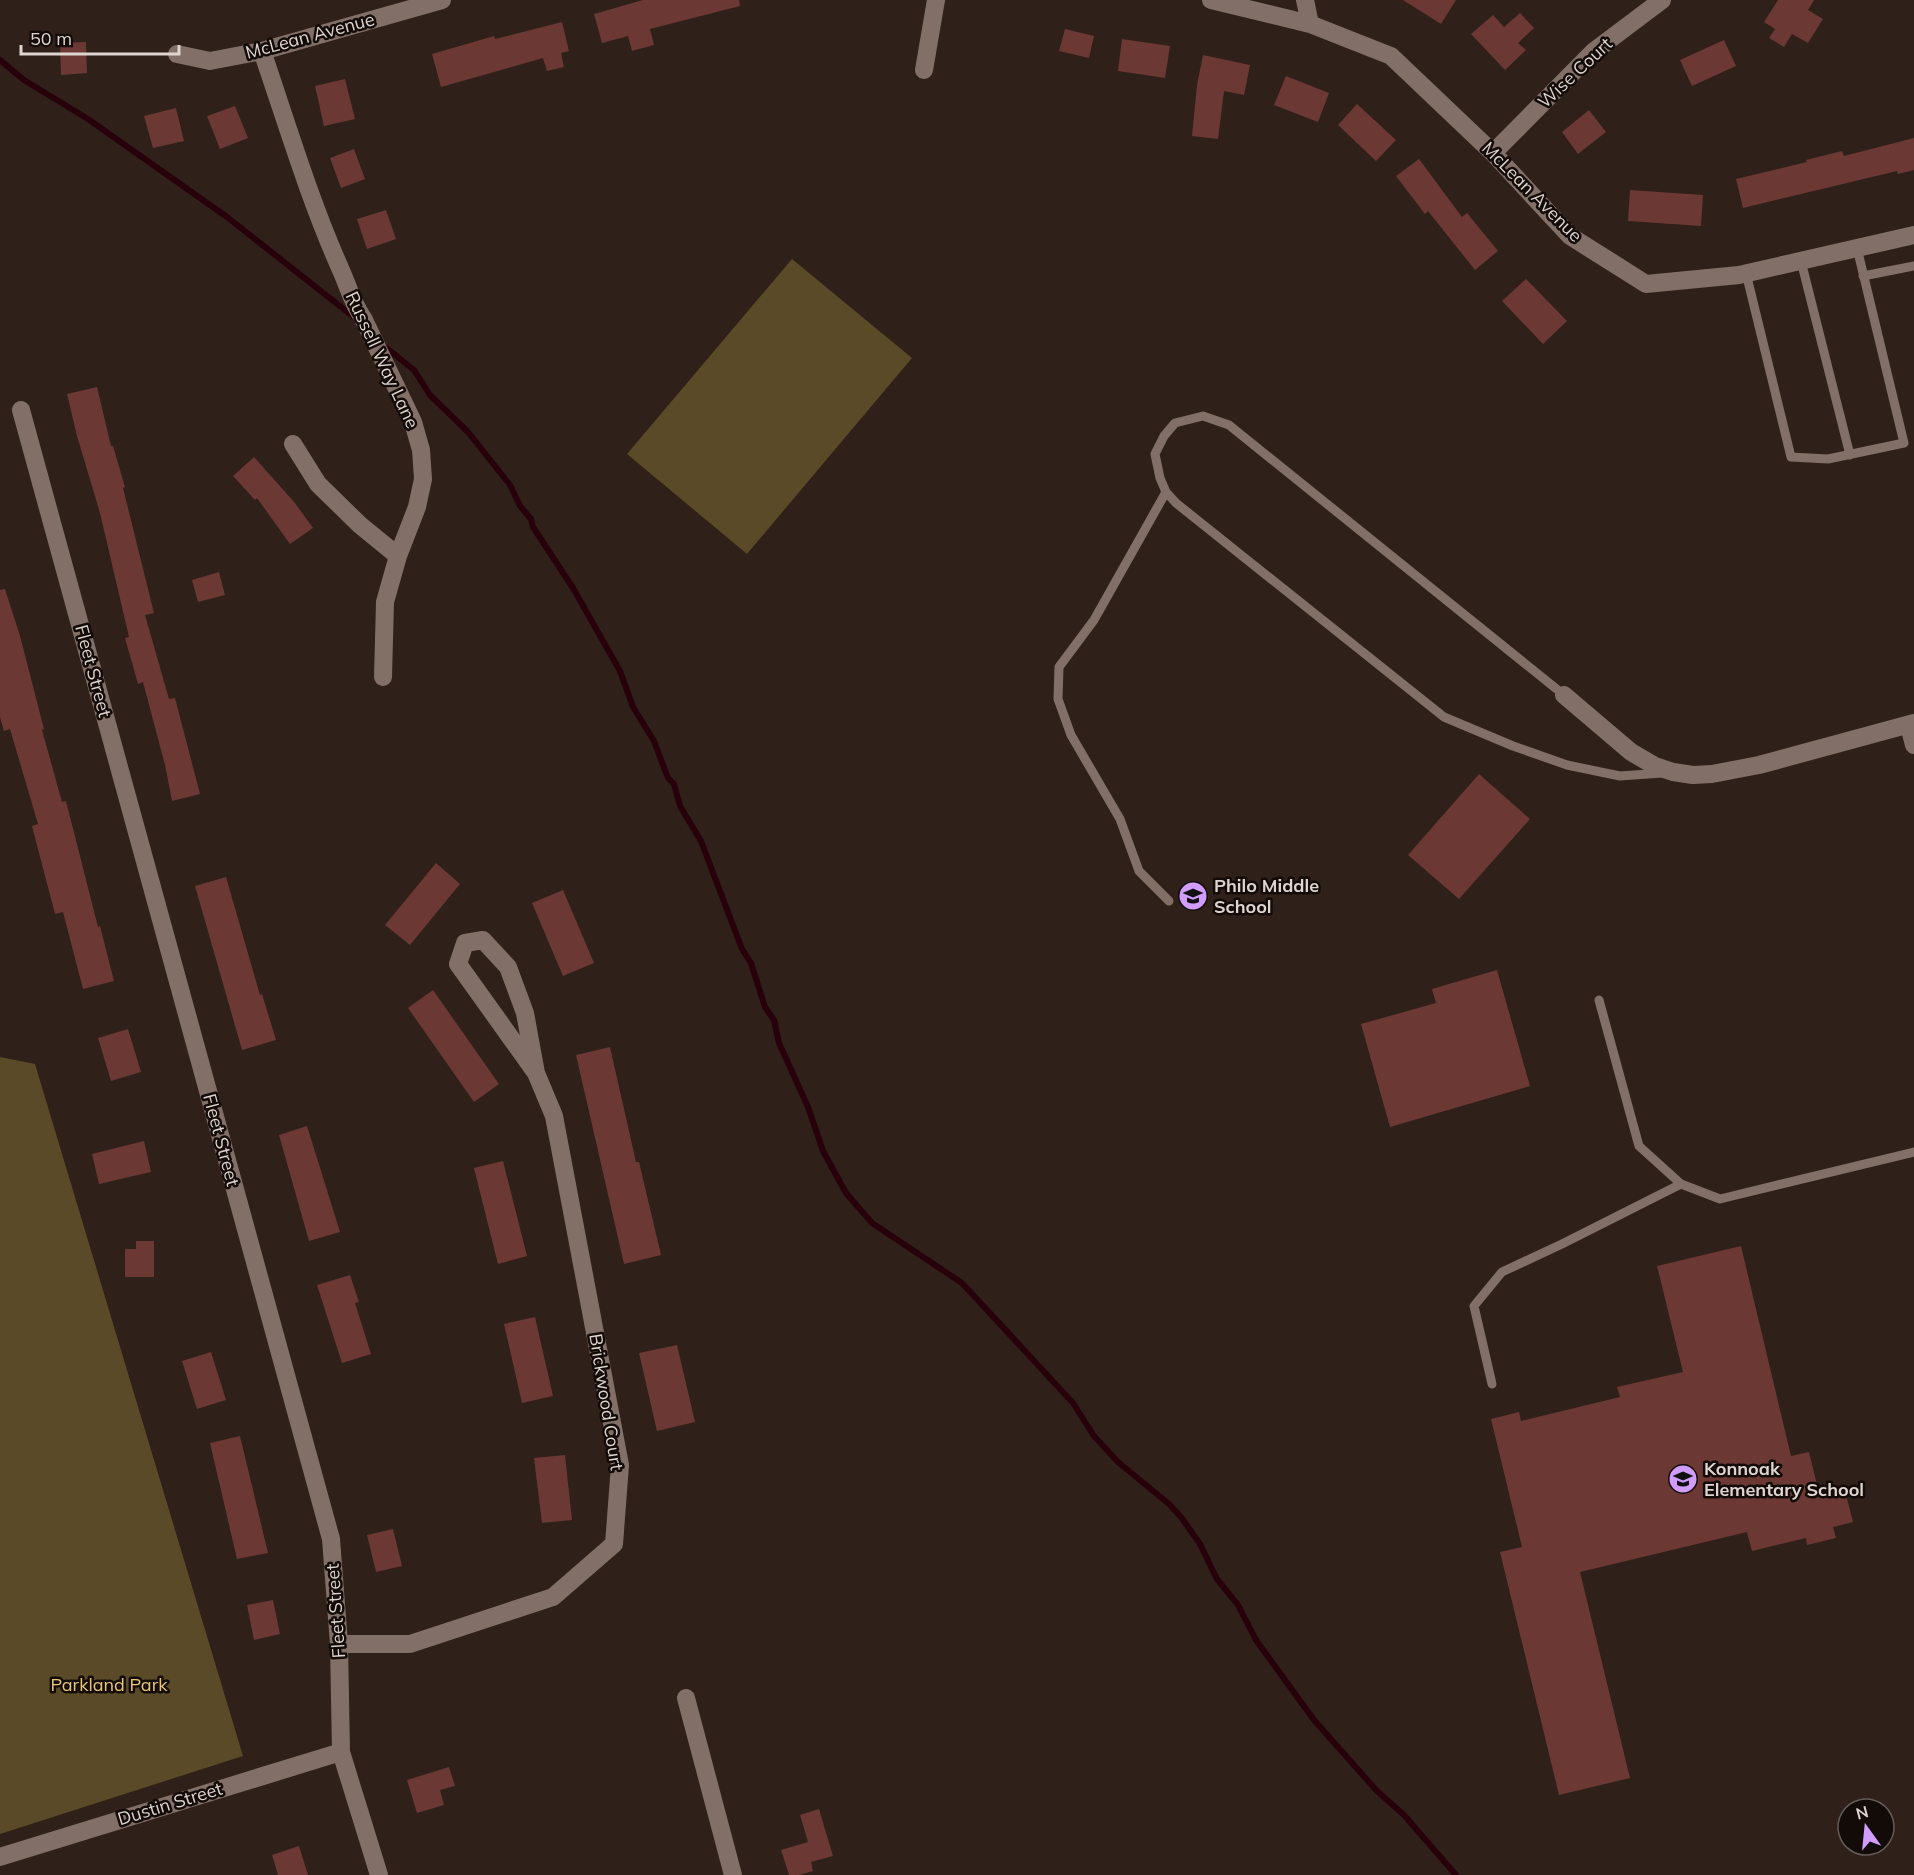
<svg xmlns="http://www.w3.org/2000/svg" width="1914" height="1875" viewBox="0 0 1914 1875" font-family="Mulish,sans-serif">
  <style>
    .green { fill: #5a4a27 }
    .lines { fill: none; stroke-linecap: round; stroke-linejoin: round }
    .stream { stroke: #27000b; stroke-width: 6 }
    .building { fill: #6c3834 }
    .service { stroke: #826f67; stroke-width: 9 }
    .minor { stroke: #826f67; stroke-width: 18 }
    .labels { text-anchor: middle; stroke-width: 5; stroke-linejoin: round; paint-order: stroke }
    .street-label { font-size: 18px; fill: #dfd5d0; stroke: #120b08 }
    .poi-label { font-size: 18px; font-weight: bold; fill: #dfd5d0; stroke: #120b08; text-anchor: start }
    .park-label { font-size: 18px; fill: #ecc67a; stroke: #120b08 }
  </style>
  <rect width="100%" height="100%" fill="#2f2019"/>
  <path class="green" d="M792,259L912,358L747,554L627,454Z
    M0,1057L35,1064L243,1756L0,1834Z"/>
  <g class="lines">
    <path class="stream" d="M0,60L24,80L88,119L227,217L355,318
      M384,346L414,370L430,395L468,432L510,485L520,506L531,519L533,527L573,588L620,671L633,707L654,741L668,778L674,784L680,806L701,841L742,949L751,963L765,1007L774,1020L779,1043L808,1107L823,1151L846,1193L872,1223L962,1283L1073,1403L1094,1436L1118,1462L1169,1504L1181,1517L1200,1544L1217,1579L1238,1605L1256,1640L1314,1720L1377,1791L1404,1815L1456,1875"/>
  </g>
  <path class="building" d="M643,0H739L740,6L650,29L654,45L632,51L628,36L602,43L594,14Z
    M1403,0H1456L1441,24Z
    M1778,0H1814L1808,10L1823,19L1808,43L1792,34L1784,47L1769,38L1775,29L1764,22Z
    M1520,13L1534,28L1518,43L1526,50L1505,70L1471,34L1493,15L1504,27Z
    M562,22L569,51L561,53L564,67L547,71L543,58L441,87L432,54L494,36L495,39Z
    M1065,29L1094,36L1089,58L1059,51Z
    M1122,39L1170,46L1165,78L1118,71Z
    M1724,40L1736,66L1692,86L1680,60Z
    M86,42L87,73L61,75L60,43Z
    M1203,55L1250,65L1244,95L1224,91L1218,139L1192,136L1197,85Z
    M1286,76L1329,93L1318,122L1274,105Z
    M345,79L355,119L324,126L315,86Z
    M1357,104L1396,140L1376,161L1338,125Z
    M235,106L248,138L220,149L207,116Z
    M176,108L184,141L153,148L144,116Z
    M1589,110L1606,132L1578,154L1562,132Z
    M1914,138V170L1898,174L1897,171L1743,208L1736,179L1807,162L1806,160L1842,151L1844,156Z
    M354,149L365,179L341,188L330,158Z
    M1419,159L1462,217L1467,213L1498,251L1475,270L1428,211L1425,214L1396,176Z
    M1630,190L1703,195L1701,226L1628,221Z
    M386,210L396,239L367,249L357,219Z
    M1526,279L1567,321L1543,344L1502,301Z
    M97,387L111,446H113L125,487L123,488L154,613L145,615L169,699L175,698L200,794L172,801L165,765L143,682L138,684L125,638L129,637L100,513L77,436L67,394Z
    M254,457L295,503L313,528L290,544L257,498L255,500L233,476Z
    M219,572L225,595L198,602L192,580Z
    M5,589L20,636L44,729L42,730L62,802L66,801L98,927L100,926L114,981L83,989L63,912L55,914L32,826L38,824L10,729L4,731L0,717V590Z
    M1479,774L1530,819L1459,899L1408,855Z
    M436,863L460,884L410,945L385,925Z
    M226,877L260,995L262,994L276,1040L242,1050L195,886Z
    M563,890L594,963L563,976L532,903Z
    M1497,970L1530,1086L1390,1127L1361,1024L1436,1003L1432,989Z
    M433,990L499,1084L474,1102L408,1008Z
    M128,1029L141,1072L111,1081L98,1038Z
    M610,1047L636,1162H639L661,1255L624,1264L576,1055Z
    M307,1126L340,1232L309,1241L279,1135Z
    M144,1141L151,1172L99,1184L92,1154Z
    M503,1161L527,1256L498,1264L474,1168Z
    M136,1241H154V1277H125V1249H136Z
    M1741,1246L1791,1456L1809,1452L1820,1497L1845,1491L1853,1522L1833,1527L1836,1538L1807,1545L1806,1538L1752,1551L1747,1532L1580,1572L1630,1778L1559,1795L1500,1552L1522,1547L1491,1419L1519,1412L1521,1421L1620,1397L1617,1387L1683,1372L1657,1266Z
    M350,1275L359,1302L355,1303L371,1354L342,1363L317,1285Z
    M535,1317L553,1396L522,1403L504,1324Z
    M677,1345L695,1422L657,1431L639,1353Z
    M211,1352L226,1400L197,1409L182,1361Z
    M240,1436L268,1553L237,1559L210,1443Z
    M565,1455L572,1520L542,1523L534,1458Z
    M393,1529L402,1566L376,1572L367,1535Z
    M273,1600L280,1634L254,1640L247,1605Z
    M449,1767L455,1786L440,1790L444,1805L417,1813L407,1780Z
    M819,1809L833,1856L811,1862L813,1871L799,1875H789L781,1850L808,1842L800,1815Z
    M299,1846L308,1875H278L272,1855Z"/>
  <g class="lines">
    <path class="service" d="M1801,261L1850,455
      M1746,273L1791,457L1828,459L1904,443L1857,248
      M1863,276L1914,266
      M1166,492L1094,620L1059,667L1058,699L1071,735L1120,819L1139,871L1169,901
      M1564,695L1229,425L1203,416L1175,423L1164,436L1155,454L1160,478L1166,492L1176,503L1444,717L1513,746L1567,765L1620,776L1662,773
      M1599,1000L1639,1146L1681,1184L1720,1199L1914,1152
      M1492,1384L1474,1306L1502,1272L1562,1244L1681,1184"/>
    <path class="minor" d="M1211,0L1310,24L1391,56L1493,153L1570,236L1646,284L1739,275L1914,235
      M1305,0L1310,24
      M262,51C287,124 309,198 340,268C348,285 352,303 363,318L413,422L421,450L423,479L417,507L398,556L385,602L383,677
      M177,54L210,61L262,51L442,0
      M924,70L936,0
      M1493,153L1593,52L1662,0
      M21,410L331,1539L339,1644L341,1752L379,1875
      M293,444L318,484L360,525L398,556
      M1564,695L1631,752L1655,766L1673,772L1693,775L1712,774L1759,765L1914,723
      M1909,725L1914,745
      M339,1644H410L553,1597L614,1544L620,1465L554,1116L536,1073L525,1013L508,967L483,940L465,943L458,964L536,1073
      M686,1698L733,1875
      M0,1857L341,1752"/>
  </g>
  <defs>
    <g id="school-disc" transform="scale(1.5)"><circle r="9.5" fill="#d09dfe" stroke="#120b08"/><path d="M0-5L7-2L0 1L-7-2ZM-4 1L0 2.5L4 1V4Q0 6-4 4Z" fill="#111"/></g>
  </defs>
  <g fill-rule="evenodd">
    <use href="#school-disc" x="1193" y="896"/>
    <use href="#school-disc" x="1683" y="1479"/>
  </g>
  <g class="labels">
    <g class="street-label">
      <text transform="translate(310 36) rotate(-15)" y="6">McLean Avenue</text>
      <text transform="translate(1575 73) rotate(-43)" y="6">Wise Court</text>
      <text transform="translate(1532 192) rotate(45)" y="6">McLean Avenue</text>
      <text transform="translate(382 360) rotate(65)" y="6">Russell Way Lane</text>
      <text transform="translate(93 671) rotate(75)" y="6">Fleet Street</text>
      <text transform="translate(221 1140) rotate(75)" y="6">Fleet Street</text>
      <text transform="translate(606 1402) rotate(81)" y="6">Brickwood Court</text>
      <text transform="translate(336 1611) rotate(-94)" y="6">Fleet Street</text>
      <text transform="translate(170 1804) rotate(-17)" y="6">Dustin Street</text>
    </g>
    <g class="poi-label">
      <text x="1214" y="892">Philo Middle<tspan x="1214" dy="21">School</tspan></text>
      <text x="1704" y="1475">Konnoak<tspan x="1704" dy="21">Elementary School</tspan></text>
    </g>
    <g class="park-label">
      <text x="109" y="1691">Parkland Park</text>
    </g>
  </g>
  <g transform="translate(1866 1827) rotate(345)"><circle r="28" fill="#120b08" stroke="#645c58" stroke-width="1.5"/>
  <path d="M0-4.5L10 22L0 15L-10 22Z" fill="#d09dfe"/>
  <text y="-9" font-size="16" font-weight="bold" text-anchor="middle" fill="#dfd5d0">N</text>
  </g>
  <path d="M21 45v9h158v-9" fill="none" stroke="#dfd5d0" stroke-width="3"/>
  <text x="30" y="45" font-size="18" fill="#dfd5d0" stroke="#120b08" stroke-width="4.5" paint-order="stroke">50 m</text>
</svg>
